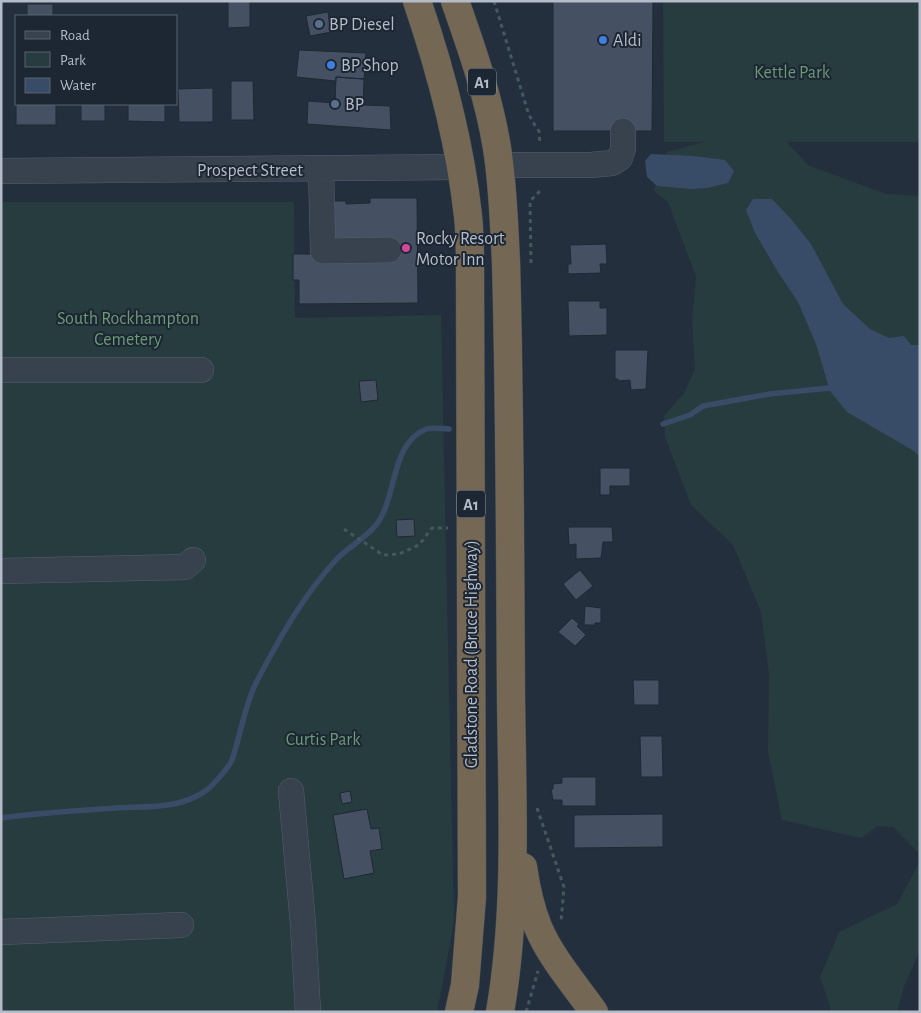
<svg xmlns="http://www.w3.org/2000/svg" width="921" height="1013" viewBox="0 0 921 1013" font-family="'Alegreya Sans',sans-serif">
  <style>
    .green { fill: #263c3f }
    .water { fill: #394c67 }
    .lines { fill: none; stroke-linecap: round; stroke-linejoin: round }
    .stream { stroke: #394c67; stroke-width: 5.5 }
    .building { fill: #455162; stroke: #1f2835 }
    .minor-casing { stroke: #565f6c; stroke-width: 26 }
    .highway-casing { stroke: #434c59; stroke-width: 29 }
    .path { stroke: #44595c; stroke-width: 3; stroke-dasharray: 4 4; stroke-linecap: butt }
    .minor { stroke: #38414e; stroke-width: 25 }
    .highway { stroke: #746855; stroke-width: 28 }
    .service-dot { fill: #5c6f8a; stroke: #1d2633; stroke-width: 2 }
    .shop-dot { fill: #3f7fe0; stroke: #1d2633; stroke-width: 2 }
    .hotel-dot { fill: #d1479c; stroke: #1d2633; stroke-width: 2 }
    .labels { text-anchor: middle; stroke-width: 4; stroke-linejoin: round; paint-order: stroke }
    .shield { fill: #1d2633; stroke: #878f9c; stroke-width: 1 }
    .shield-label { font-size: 16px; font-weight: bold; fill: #b4bcc9 }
    .poi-label { font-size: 18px; fill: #b4bcc9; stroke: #1d2633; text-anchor: start }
    .park-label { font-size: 18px; fill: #6b9a76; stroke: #1d2633 }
    .street-label { font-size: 18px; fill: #b4bcc9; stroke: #1d2633 }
  </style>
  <rect width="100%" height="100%" fill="#242f3e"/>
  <path class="green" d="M663,1H920V142H787L808,165L886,194L920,196V854L893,827L878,826L861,838L782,820L768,752L769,674L761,612L733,545L691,505L665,437L664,416L684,393L695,369L692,321L696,277L668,202L654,191L667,152L704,142H664Z
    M1,202H294L295,318L441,315L454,923L437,1012H1Z
    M920,861V950L904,987L897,1012H832L820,977L839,932L897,904Z"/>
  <path class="water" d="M651,154L694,156L725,160L734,171L728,183L707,188L691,189L657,186L647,177L645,161Z
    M753,199H772L791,219L811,244L843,304L870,329L889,338L904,336L911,345H920V457L914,451L847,412L830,391L816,344L798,302L778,272L755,233L746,210Z"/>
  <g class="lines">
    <path class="stream" d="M663,424L690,415L703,406L770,394L829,388
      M1,818C39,813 76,811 114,808C146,806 181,810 208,789C214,784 229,767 232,760C241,734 244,706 257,681C279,639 303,596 335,561C348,546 368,538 379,521C397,493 391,444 426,429C432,427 442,429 449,429"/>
  </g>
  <path class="building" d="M228,1H250V27L228,28Z
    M553,1H653L652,131H553Z
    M27,4H53V16H27Z
    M328,12L331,32L310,36L306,16Z
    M299,50L366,53L364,79L336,77V81L296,77Z
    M336,77L364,79L363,105L390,106L391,130L307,124L308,101L335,103Z
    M231,81H253L254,120H231Z
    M16,86V104H56V125H16Z
    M213,88V122H179L178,89Z
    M81,104H105V121H81Z
    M128,104H165V122L128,121Z
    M370,198H417L418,303L299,304V280H293V254H314L330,201H346V204L370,203Z
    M606,244L607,264H600L601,273L568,274V264H571L570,245Z
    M568,301H600V308H607V335L569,336Z
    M615,350H648L646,389L631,390L630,380L618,381V379H615Z
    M376,380L378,400L361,402L359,381Z
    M600,468H630V486H610V495H600Z
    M414,519L415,536L397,537L396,520Z
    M568,527H612L613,542H603L601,558L576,559V544L569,545Z
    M580,570L593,586L576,600L563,584Z
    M585,606L601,608V623H595V625H584Z
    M572,618L579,624L577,626L586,635L575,646L558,632Z
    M633,680H659V705H634Z
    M640,736H662L663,777H641Z
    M562,777H596V806H562V800H553L551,789H553V784L562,783Z
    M350,791L352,802L342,804L340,793Z
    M367,809L371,829L379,828L382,849L370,851L374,873L344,879L333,815Z
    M663,814V847L574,848V815Z"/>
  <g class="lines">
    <g class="minor-casing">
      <path id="minor" d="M499,165H591L612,163L620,158L623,149V131
        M321,169L323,251L389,250
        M1,171L461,167
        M1,370H201
        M1,571L185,567L193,560
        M291,791L303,924L308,1012
        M1,932L181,925"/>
    </g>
    <g class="highway-casing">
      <path id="highway" d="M417,1C441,71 460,143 468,216C470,234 470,252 470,270L472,897L465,985L459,1012
        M455,1C472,49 489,98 497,148C503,185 504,224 506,262C510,406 510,551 511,695C512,799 518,909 500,1012
        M523,867C526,888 530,907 538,927C551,958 575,985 594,1012"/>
    </g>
    <path class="path" d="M494,1L528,112L532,121L539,131L540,145
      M531,263L530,201L541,190
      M344,529L383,555L399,554L419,545L432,528H448
      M537,808L564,887L561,922
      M526,1012L538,971"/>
    <use href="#minor" class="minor"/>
    <use href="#highway" class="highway"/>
  </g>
  <g class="service-dot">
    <circle cx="319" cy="24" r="5"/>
    <circle cx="335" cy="104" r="5"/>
  </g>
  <g class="shop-dot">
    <circle cx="603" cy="40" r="5"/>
    <circle cx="331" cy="65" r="5"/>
  </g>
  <circle class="hotel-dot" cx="406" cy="248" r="5"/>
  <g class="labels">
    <g class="shield">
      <rect x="468" y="68.5" width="28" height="27" rx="4"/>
      <rect x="457" y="490.5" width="28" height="27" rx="4"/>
    </g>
    <g class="shield-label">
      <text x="482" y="88">A1</text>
      <text x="471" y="510">A1</text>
    </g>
    <g class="poi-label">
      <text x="329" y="30">BP Diesel</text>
      <text x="613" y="46">Aldi</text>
      <text x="341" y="71">BP Shop</text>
      <text x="345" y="110">BP</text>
      <text x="416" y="244">Rocky Resort<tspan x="416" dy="21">Motor Inn</tspan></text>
    </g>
    <g class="park-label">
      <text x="792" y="78">Kettle Park</text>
      <text x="128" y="324">South Rockhampton<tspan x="128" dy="21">Cemetery</tspan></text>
      <text x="323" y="745">Curtis Park</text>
    </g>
    <g class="street-label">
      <text x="250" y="176">Prospect Street</text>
      <text transform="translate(471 654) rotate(-90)" y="6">Gladstone Road (Bruce Highway)</text>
    </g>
  </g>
  <rect width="921" height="1013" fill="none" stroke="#b4bcc9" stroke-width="5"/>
  <rect x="15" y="15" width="162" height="90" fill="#1d2633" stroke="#59626f"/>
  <rect x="25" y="31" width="25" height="8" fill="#38414e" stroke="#59626f"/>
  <text x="60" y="40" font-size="15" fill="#b4bcc9">Road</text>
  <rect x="25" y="52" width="25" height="15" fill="#263c3f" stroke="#59626f"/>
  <text x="60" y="65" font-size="15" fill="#b4bcc9">Park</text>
  <rect x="25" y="78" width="25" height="15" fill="#394c67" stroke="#59626f"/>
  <text x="60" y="90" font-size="15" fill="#b4bcc9">Water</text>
</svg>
